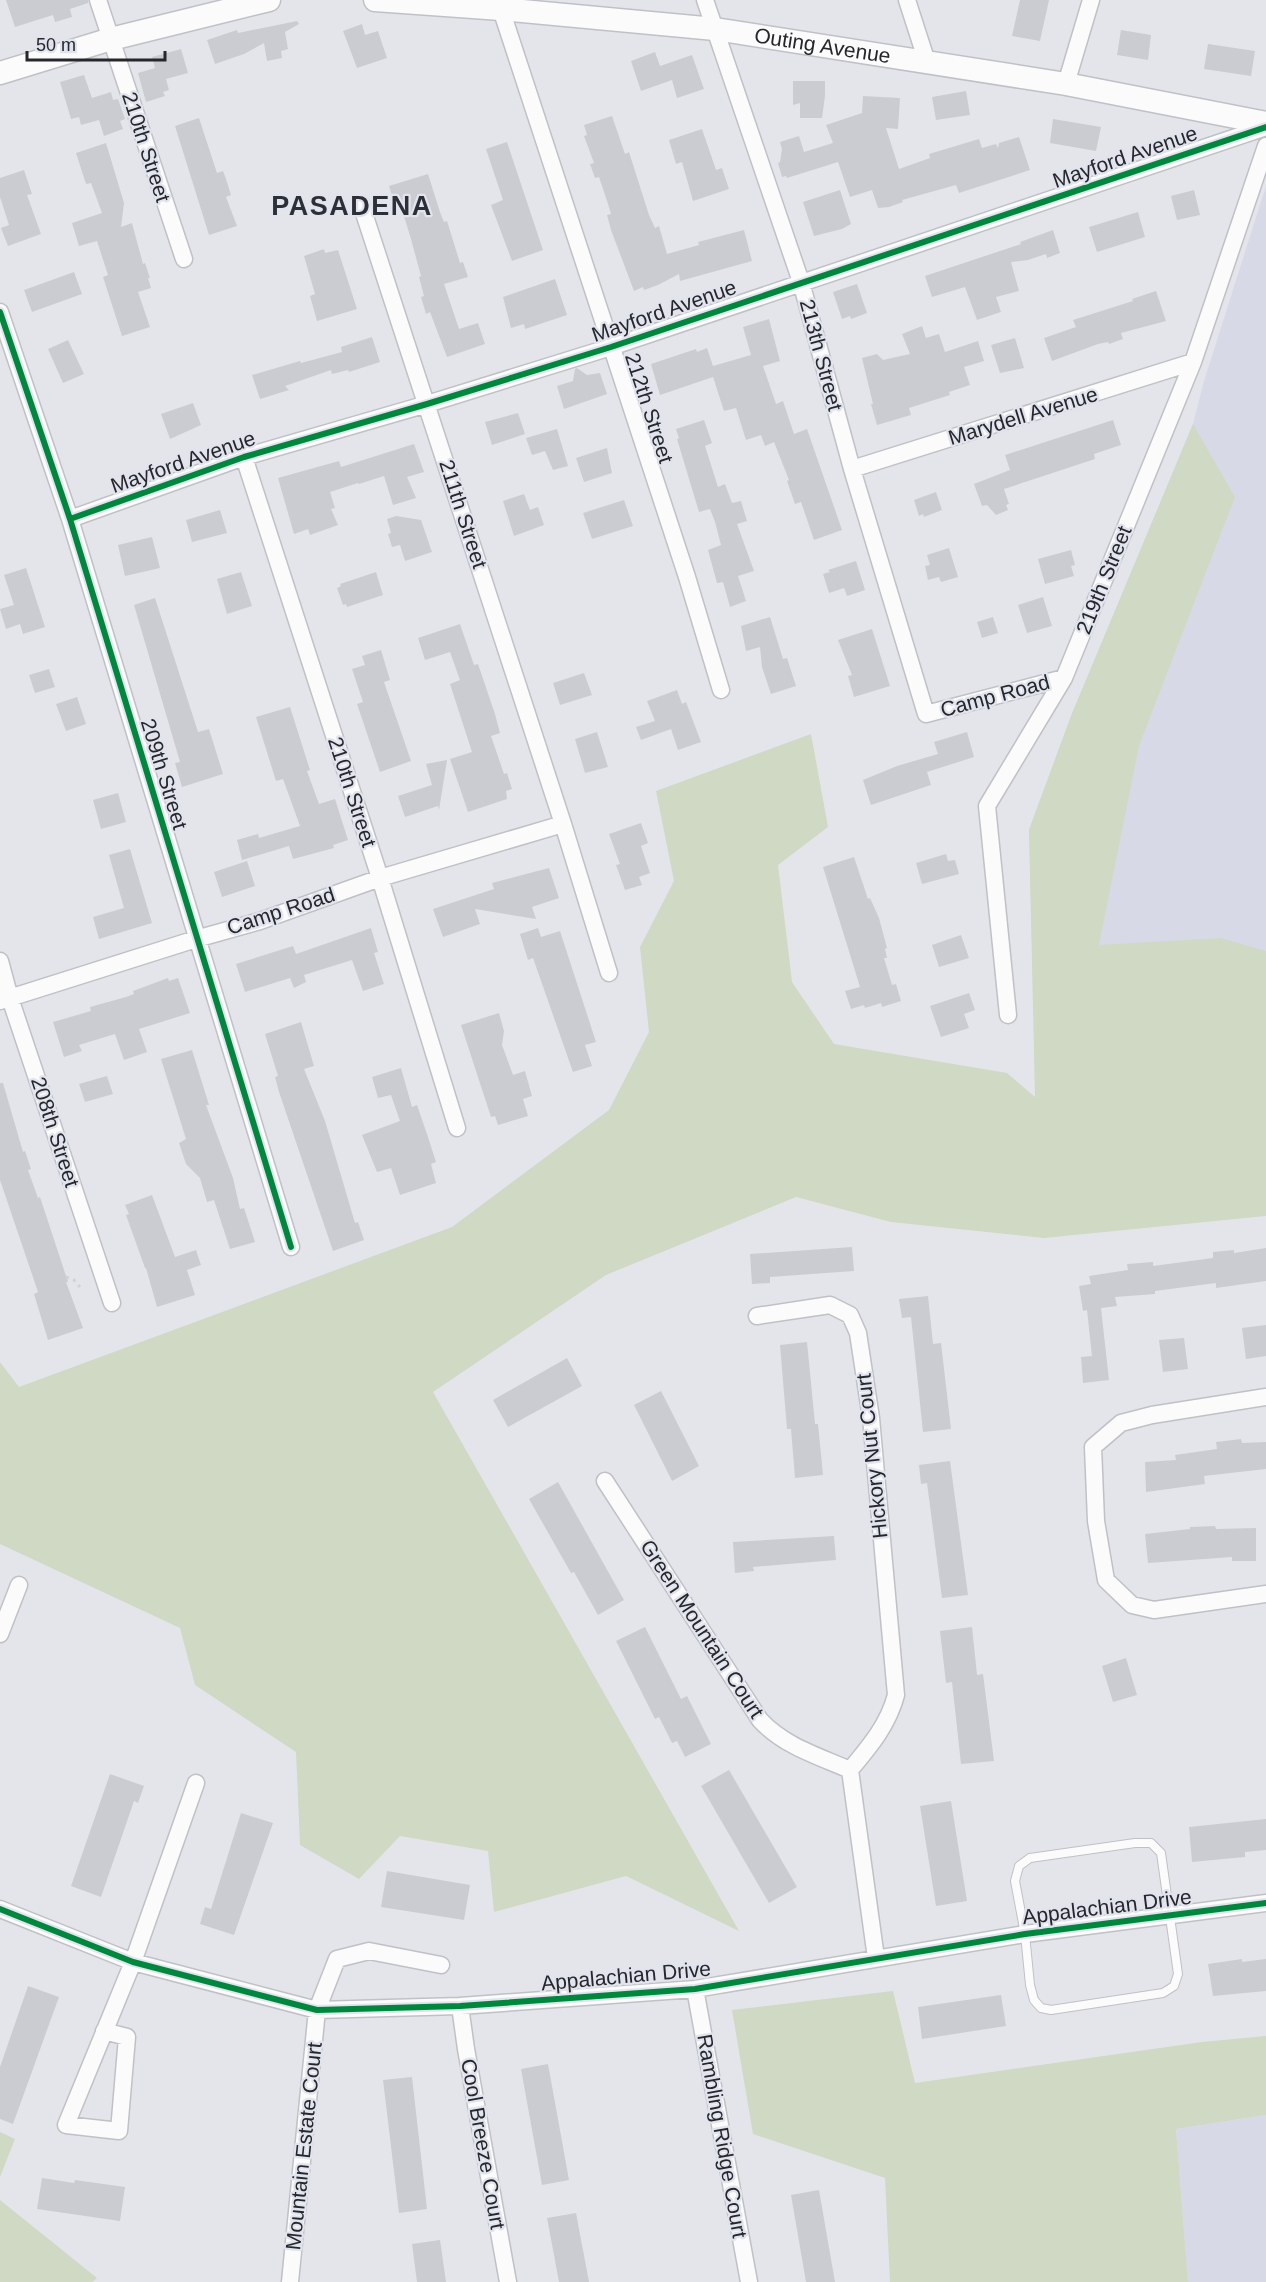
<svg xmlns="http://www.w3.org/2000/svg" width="1266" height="2282" viewBox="0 0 1266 2282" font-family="Helvetica,sans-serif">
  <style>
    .built { fill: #d7dae6 }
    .green { fill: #d0d9c4 }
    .building { fill: #cbccd1 }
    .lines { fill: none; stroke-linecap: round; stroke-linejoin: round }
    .lane-casing { stroke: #bfc1c5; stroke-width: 10 }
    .street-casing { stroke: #bfc1c5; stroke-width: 19 }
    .secondary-casing { stroke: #bfc1c5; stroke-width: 25 }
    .path { stroke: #d1d2d4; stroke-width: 3; stroke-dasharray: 3 4.5; stroke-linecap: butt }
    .lane { stroke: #fbfbfc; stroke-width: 8 }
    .street { stroke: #fbfbfc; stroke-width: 16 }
    .secondary { stroke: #fbfbfc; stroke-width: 22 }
    .cycleway-casing { stroke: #e1e4ee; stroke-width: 10 }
    .cycleway { stroke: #00873e; stroke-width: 6 }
    .labels { text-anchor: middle; stroke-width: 4.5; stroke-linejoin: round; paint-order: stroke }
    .street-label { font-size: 21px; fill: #25272a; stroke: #e1e4ee }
    .district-label { font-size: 27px; font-weight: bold; letter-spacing: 1.5px; fill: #2c2f36; stroke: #e1e4ee }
  </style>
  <rect width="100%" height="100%" fill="#e4e5eb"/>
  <path class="built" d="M1266,186V1069L1036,1098L1029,830L1071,716L1193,424L1204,381Z
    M1266,2115V2282H1188L1176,2129Z"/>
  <path class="green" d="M1193,424L1235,497L1139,746L1099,945L1221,938L1266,951V1216L1044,1238L891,1222L796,1197L606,1275L433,1392L739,1931L626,1876L494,1912L488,1851L400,1836L359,1879L300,1845L296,1752L195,1685L180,1628L0,1544V1362L19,1387L452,1227L609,1110L649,1032L640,947L674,881L656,791L811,734L828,827L778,865L792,982L834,1044L1007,1073L1035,1097L1029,830L1071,716Z
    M893,1991L915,2083L1202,2042L1266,2036V2115L1176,2129L1188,2282H890L885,2178L753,2134L732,2010Z
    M0,2132L15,2139L0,2177Z
    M0,2200L97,2278L92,2282H0Z"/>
  <path class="building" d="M6,0H88V3L70,9L72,17L55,22L53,15L15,27Z
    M1020,0H1049L1040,41L1012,36Z
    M297,21L299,24L285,32L288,49L281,51L282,58L267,61L264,43L244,54L215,64L207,40L237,30L238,33Z
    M362,24L365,35L378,31L387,58L357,68L343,31Z
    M1121,30L1151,35L1148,60L1117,55Z
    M1208,44L1255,51L1251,76L1204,69Z
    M181,49L188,73L166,79L169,90L163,92L165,96L146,102L138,73L155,68L152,57Z
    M655,52L660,66L692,55L704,89L677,98L672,80L641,91L631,61Z
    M84,75L92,98L111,92L113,100L118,99L125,119L120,121L123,129L104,136L99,120L81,125L79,117L71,119L60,82Z
    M793,81H825V96L822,118H800V103L793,105Z
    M966,91L970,115L936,120L932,97Z
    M863,96L900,98L898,129L886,128L899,169L930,158L929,154L979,139L982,148L996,144L998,148L999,143L1019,137L1030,170L959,193L956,185L902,200L903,202L889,207L878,208L872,190L850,197L838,162L787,178L786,176L782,177L778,163L780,162L782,149L780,142L799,136L804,152L833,143L826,125L862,113Z
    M612,116L625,154L629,152L649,215L655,228L659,226L667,254L699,245L698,242L744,230L752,261L680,281L679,274L658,285L644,290L643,287L634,291L611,230L607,215L611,214L608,204L599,177L595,178L590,164L594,163L584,136L587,135L584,125Z
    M199,118L217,173L223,171L226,179L231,195L226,197L237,226L209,235L175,126Z
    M1053,119L1101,127L1096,151L1050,143Z
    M702,129L716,170L722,168L729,189L693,201L682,162L676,164L669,140Z
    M507,142L543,250L512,261L491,205L503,200L486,149Z
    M106,143L124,203L121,227L132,223L143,264L145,263L150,278H148L151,288L138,292L150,327L122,336L103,277L108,275L97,241L79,246L72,223L102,213L91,183L86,184L76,153Z
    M24,170L32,194L27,195L41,234L8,246L1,228L9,225L0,197V178Z
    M428,174L440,212L444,222L447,221L460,263L463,262L468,277L444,284L459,329L478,323L485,344L447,357L430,312L426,314L421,297L424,296L419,277L421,276L411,239L399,200L394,202L389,186Z
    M840,190L851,224L842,229L814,236L803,202Z
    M1194,190L1200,215L1177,220L1171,196Z
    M1138,212L1145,237L1097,252L1089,227Z
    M1053,230L1060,253L1047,258L1046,254L1028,260L1011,262L1019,291L996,297L1001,312L977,320L965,287L932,297L925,276L1021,244L1020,242Z
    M324,249L325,253L338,250L357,309L317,321L310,296L315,294L304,256Z
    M74,272L82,294L32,312L24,290Z
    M555,279L567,315L525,329L524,324L511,328L503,297Z
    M857,284L867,313L851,319L850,316L842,319L833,292Z
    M1156,291L1166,321L1121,333L1123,339L1109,344L1108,342L1098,344L1052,361L1044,338L1076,327L1073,320L1133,301L1132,299Z
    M769,319L780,361L763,366L776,404L783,401L794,434L807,429L842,530L814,540L801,502L795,504L787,481L789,480L774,442L765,446L761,435L746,440L736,408L724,411L713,377L660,395L651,364L696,349L697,352L707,348L713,366L751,355L743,327Z
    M922,326L926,338L939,334L945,352L978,341L984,361L964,367L970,385L949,392L950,395L909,408L911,415L877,425L871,404H873L862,358L877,354L883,360L910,354L902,334Z
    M372,337L380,362L349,372L348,370L332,374L331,370L285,386L289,390L260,399L252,375L300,361L301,363L342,352L341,347Z
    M1015,338L1024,368L1000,373L991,345Z
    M68,340L84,374L63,383L48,349Z
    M577,368L587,375L600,373L607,394L564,409L557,386L573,381L575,369Z
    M193,403L201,425L170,439L161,414Z
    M518,413L525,434L492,445L485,422Z
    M704,420L712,443L705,446L718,487L725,484L732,503L741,501L747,521L737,524L754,571L738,576L746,601L730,607L723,582L717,583L708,550L721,545L715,522L710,509L699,512L677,439L679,438L676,429Z
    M1113,420L1121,445L1094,454L1095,459L1004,489L1009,504L1006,505L1008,510L996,515L987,505L982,506L974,484L1010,470L1005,455Z
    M557,429L568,466L553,470L545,451L532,455L526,438Z
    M414,444L424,472L407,477L416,498L393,505L384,476L359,484L358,483L330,492L335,508L331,509L338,525L310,535L308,529L294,534L278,478L339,461L341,467Z
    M607,448L612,473L584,482L576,458Z
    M936,492L942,510L924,517L923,514L919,516L914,500Z
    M524,494L530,510L538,507L544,525L514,536L503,501Z
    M624,500L633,526L592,539L583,513Z
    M220,510L227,533L192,542L186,520Z
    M396,516L421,520L432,552L405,561L400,545L392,547L388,534L391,533L387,519Z
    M152,537L160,568L125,576L118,545Z
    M949,548L958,577L941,582L939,577L928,580L925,566L930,565L927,555Z
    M1071,550L1075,565L1071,566L1074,576L1045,584L1038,559Z
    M856,561L865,590L847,596L844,588L829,593L823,574L830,572L828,570Z
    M26,568L45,627L23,634L20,624L6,629L0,609L14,605L4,575Z
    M241,572L252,606L227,614L217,579Z
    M376,572L383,595L347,607L346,604L343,605L337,588L341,586L340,584Z
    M1043,597L1052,626L1027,633L1018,605Z
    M155,598L198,732L209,729L223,774L182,787L175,763L180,762L134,605Z
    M770,617L783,659L787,658L796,686L771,694L762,667L760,647L746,651L741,626Z
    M993,617L998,633L982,638L977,622Z
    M460,624L474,665L478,664L495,714L500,733L491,736L504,774L507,773L512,789L506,791L507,799L468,812L450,759L472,752L450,684L460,680L450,652L425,660L418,638Z
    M872,629L890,686L854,697L848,676L852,675L838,640Z
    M381,650L390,680L384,682L411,761L380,772L357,704L363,702L352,669L365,665L362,656Z
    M49,669L55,687L35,693L29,675Z
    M584,673L592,695L560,705L553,683Z
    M677,690L682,704L686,702L701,742L678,750L671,729L641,740L636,727L655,721L647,701Z
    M77,697L86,724L66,731L56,704Z
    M290,707L310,770L307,771L319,804L335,799L348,840L333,845L334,848L293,859L289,846L242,860L237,840L258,834L259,838L300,826L283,779L276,781L256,717Z
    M597,732L608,767L585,773L575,739Z
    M967,732L974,757L927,772L931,785L871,805L863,780L897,766L938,754L934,742Z
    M447,760L439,810L438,806L405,817L398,796L432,785L426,764Z
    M118,793L126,822L101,829L93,800Z
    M641,823L648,843L641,846L650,873L639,877L642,885L625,890L616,865L620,864L609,834Z
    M130,849L152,923L99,939L93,917L124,908L109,855Z
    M946,854L948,861L955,860L959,874L922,884L916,863Z
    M854,857L868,899L870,898L879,918L887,948L885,949L887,958H884L892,985L896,984L901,1001L882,1007L881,1003L865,1008L864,1005L851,1009L845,991L860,987L823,867Z
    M247,861L255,886L222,897L214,872Z
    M549,868L559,898L532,907L536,919L475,909L480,924L443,937L433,909L494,889L492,883Z
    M371,928L378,952L374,953L384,984L363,991L352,960L304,975L306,982L294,988L290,978L245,992L236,964L293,946L296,954Z
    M538,928L541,937L560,931L596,1042L585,1045L592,1066L573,1072L533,958L528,960L520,934Z
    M961,935L969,958L939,967L932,945Z
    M168,978L169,981L178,978L190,1013L139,1029L147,1052L124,1060L115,1034L79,1045L82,1051L64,1057L53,1022L91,1011L90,1007L126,997L134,994L133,991Z
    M969,993L975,1010L964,1014L969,1028L941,1037L930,1006Z
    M499,1013L504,1031L502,1045L513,1075L525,1071L532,1096L523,1099L528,1116L498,1125L495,1116L491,1117L461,1025Z
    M301,1022L314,1066L304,1069L325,1121L355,1223L358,1222L364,1240L333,1251L279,1092L275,1077L278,1076L265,1034Z
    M192,1050L209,1105H206L233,1178L240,1209L244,1208L255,1242L230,1249L214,1200L207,1202L200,1178L186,1164L179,1143L186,1139L161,1059Z
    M401,1068L412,1107L417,1105L427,1134L436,1162L431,1164L436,1183L400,1195L391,1168L377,1172L362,1135L400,1121L391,1095L378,1098L372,1077Z
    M107,1076L113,1094L85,1102L79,1084Z
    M0,1083H3L23,1152L25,1151L31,1169L28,1170L38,1198L40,1197L68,1282H66L83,1328L48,1340L34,1294L38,1292L0,1180Z
    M152,1195L175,1257L196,1250L201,1265L187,1270L195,1295L157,1307L146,1268H145L126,1215L129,1214L125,1205Z
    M852,1247L854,1271L770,1277V1283L752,1284L750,1254Z
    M1266,1248V1281L1216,1288V1283L1155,1291V1294L1115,1297L1117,1306L1101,1308L1109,1380L1083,1383L1081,1357L1092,1356L1087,1310L1083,1311L1079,1286L1091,1284L1089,1276L1128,1270L1127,1264L1153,1262V1266L1213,1258V1252L1234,1250V1253Z
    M928,1296L933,1344L941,1343L951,1429L923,1432L911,1317L902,1318L899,1299Z
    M1266,1325V1356L1246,1359L1242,1328Z
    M1184,1338L1188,1369L1163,1372L1159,1340Z
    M807,1342L815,1424H818L823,1475L795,1478L791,1429H787L780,1345Z
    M567,1358L582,1386L508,1427L493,1400Z
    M661,1391L699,1466L672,1481L634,1405Z
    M1241,1439L1242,1443L1266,1442V1469L1204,1476L1205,1484L1146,1492L1145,1462L1176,1460L1175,1455L1217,1449L1216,1442Z
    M950,1461L968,1595L942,1598L927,1483L921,1484L919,1465Z
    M558,1482L624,1600L598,1615L574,1572L571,1573L529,1499Z
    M1215,1526L1216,1529L1256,1528V1561H1232V1557L1148,1563L1145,1534L1190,1529V1527Z
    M834,1536L836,1560L753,1567L754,1571L735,1573L733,1542Z
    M645,1627L681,1699L687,1696L711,1744L685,1757L677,1741L672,1743L659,1717L655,1719L616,1641Z
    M972,1627L977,1675L983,1674L994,1761L961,1764L952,1682L946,1683L940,1631Z
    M1126,1658L1137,1695L1113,1702L1102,1666Z
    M729,1770L797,1887L769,1903L701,1786Z
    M110,1774L144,1786L138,1803L134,1801L101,1897L71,1886Z
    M951,1801L967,1901L936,1906L920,1806Z
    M241,1813L273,1823L234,1935L200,1924L205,1907L211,1909Z
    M1266,1819V1850L1245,1852V1857L1192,1862L1189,1827Z
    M387,1871L470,1885L464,1920L381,1907Z
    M1242,1959V1962L1266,1959V1991L1213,1996L1208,1964Z
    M28,1986L59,1997L13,2124L0,2119V2067Z
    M1001,1995L1006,2026L922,2039L918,2007Z
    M548,2064L569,2180L542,2185L521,2069Z
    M412,2077L427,2209L399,2213L383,2080Z
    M42,2178L74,2183L75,2180L125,2187L120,2221L37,2209Z
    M819,2190L835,2282H806L791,2195Z
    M576,2213L589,2282H559L547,2218Z
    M440,2240L446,2282H417L412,2244Z"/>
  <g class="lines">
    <g class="lane-casing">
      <path id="lane" d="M1135,1843H1151L1161,1853L1178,1974L1174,1986L1163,1993L1051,2010L1041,2008L1034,2000L1030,1985L1025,1934L1015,1881L1019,1866L1030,1858Z"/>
    </g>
    <g class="street-casing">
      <path id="street" d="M98,0L184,259
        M498,0L687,577L721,690
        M705,0L801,282L852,469L926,714L1064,678
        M907,0L927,62
        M1066,84L1091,0
        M361,204L563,824L609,973
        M0,312L70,519L291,1247
        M244,457L380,878L457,1128
        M852,469L1193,362
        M70,519L244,457L427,404L611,347L1266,127
        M0,961L10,998L112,1303
        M0,1001L196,939L260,921L380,878L563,824
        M1008,1015L987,806L1064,678L1193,362L1266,146
        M757,1316L830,1305L850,1315L858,1333L871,1418L896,1695C888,1725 870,1746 850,1770L876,1958
        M1266,1397L1152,1415L1121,1423L1093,1447L1096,1521L1106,1580L1132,1605L1154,1610L1266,1594
        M605,1481L760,1720C784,1746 818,1756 850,1770
        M0,1634L19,1585
        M0,1909L133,1962L317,2010L460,2006L695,1989L1025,1934L1266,1903
        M695,1989L749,2282
        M460,2006L466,2049L508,2282
        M104,2031L127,2037L119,2131L66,2125L133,1962L196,1783
        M290,2282L317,2010L337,1959L369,1951L441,1965"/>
    </g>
    <g class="secondary-casing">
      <g id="secondary">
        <path id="s1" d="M375,0L501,9L715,29L1066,84L1266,123"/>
        <path d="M0,73L111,39L269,0"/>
      </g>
    </g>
    <path class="path" d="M66,1277L74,1280L80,1287"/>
    <use href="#lane" class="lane"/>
    <use href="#street" class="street"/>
    <use href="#secondary" class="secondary"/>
    <g class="cycleway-casing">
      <path id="cycleway" d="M0,312L70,519L291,1247
        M70,519L244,457L427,404L611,347L1266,127
        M0,1909L133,1962L317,2010L460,2006L695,1989L1025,1934L1266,1903"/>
    </g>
    <use href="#cycleway" class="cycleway"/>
  </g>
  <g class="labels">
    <g class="street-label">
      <text dy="7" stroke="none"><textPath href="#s1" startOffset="450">Outing Avenue</textPath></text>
      <text transform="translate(146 147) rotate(72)" y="7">210th Street</text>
      <text transform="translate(1125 157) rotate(-19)" y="7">Mayford Avenue</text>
      <text transform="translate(664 311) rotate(-19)" y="7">Mayford Avenue</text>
      <text transform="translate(821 355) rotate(75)" y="7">213th Street</text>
      <text transform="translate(649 408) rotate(72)" y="7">212th Street</text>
      <text transform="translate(1023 416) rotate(-17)" y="7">Marydell Avenue</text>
      <text transform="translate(183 462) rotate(-19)" y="7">Mayford Avenue</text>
      <text transform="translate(463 514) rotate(72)" y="7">211th Street</text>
      <text transform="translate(1104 580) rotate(-68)" y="7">219th Street</text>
      <text transform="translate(995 696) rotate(-15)" y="7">Camp Road</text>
      <text transform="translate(164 774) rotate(73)" y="7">209th Street</text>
      <text transform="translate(352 792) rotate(72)" y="7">210th Street</text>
      <text transform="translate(281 911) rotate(-18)" y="7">Camp Road</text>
      <text transform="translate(55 1132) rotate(72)" y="7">208th Street</text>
      <text transform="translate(872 1456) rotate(-96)" y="7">Hickory Nut Court</text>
      <text transform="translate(702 1629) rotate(57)" y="7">Green Mountain Court</text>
      <text transform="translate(1107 1907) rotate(-7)" y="7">Appalachian Drive</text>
      <text transform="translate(626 1976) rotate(-5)" y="7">Appalachian Drive</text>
      <text transform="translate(722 2136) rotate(80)" y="7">Rambling Ridge Court</text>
      <text transform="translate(483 2144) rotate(80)" y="7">Cool Breeze Court</text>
      <text transform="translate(304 2146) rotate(-84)" y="7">Mountain Estate Court</text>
    </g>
    <g class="district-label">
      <text x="352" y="215">PASADENA</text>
    </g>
  </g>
  <path d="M27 51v9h138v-9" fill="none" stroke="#25272a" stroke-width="3"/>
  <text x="36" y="51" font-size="18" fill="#25272a" stroke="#e1e4ee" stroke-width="4.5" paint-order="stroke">50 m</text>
</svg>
